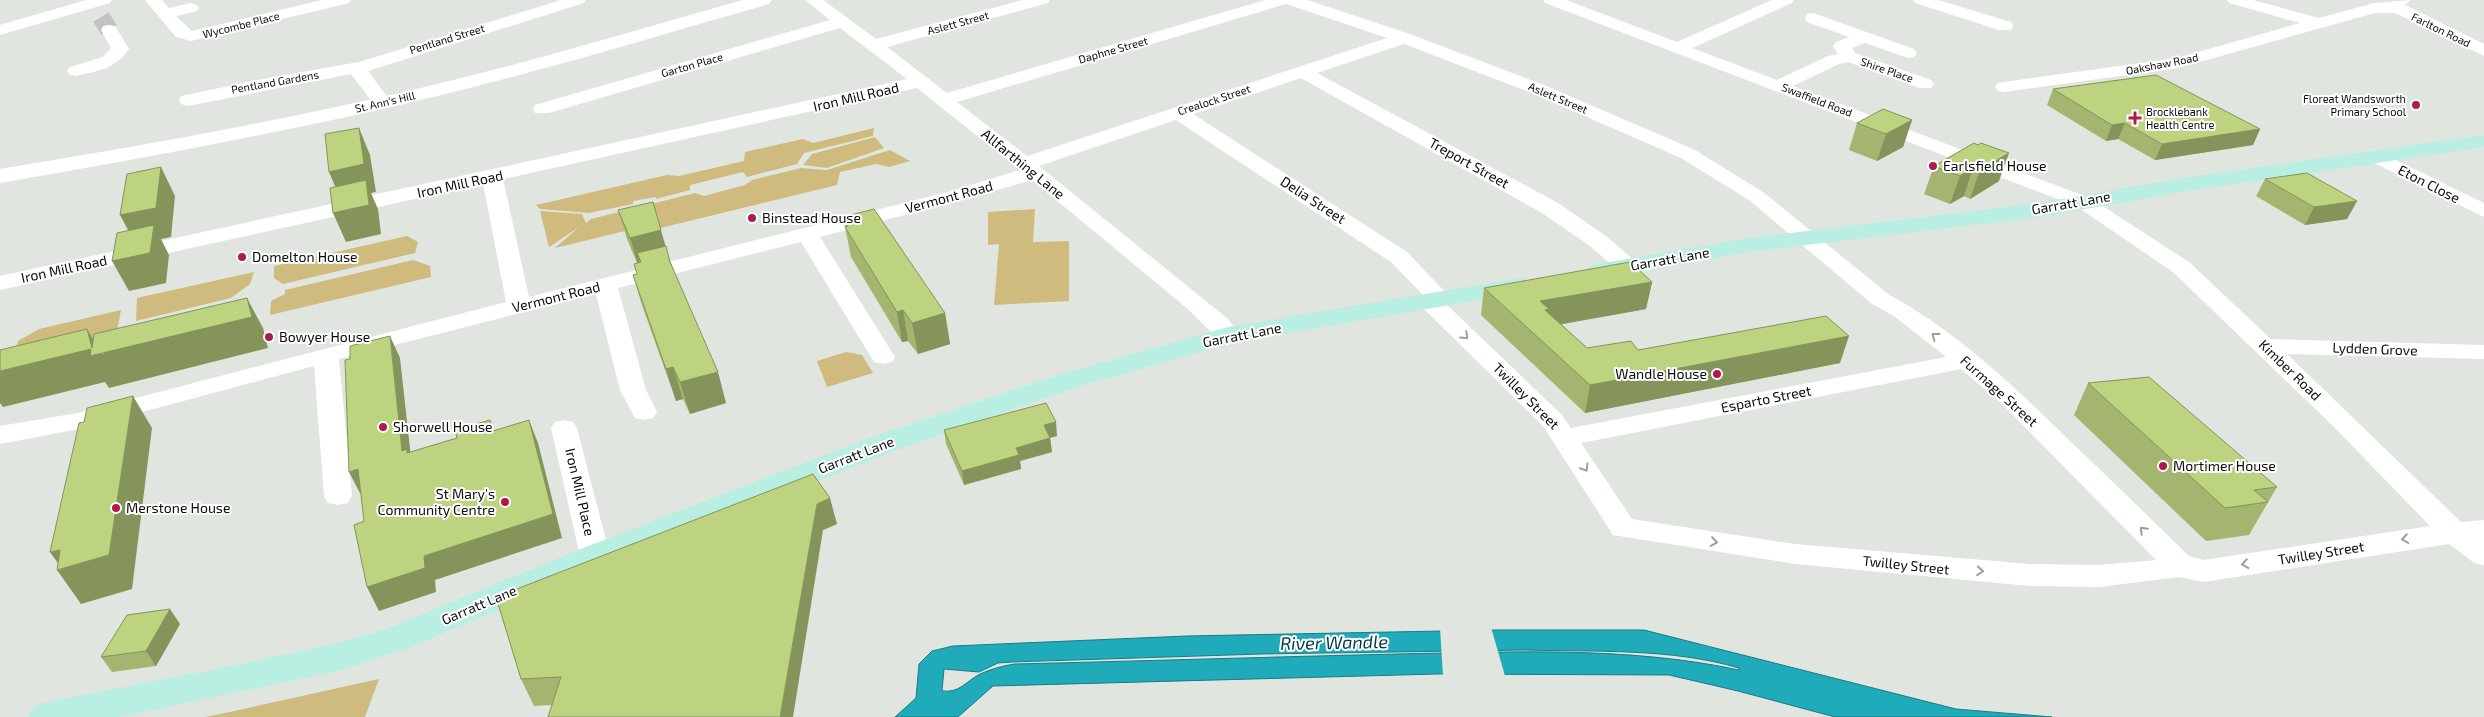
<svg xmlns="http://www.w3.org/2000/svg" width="2484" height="717" viewBox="0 0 2484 717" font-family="'Exo 2',sans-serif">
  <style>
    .green { fill: #cfbb7d }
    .water { fill: #1fabb9; stroke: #197b84; fill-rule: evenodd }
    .pier { fill: #e0e5e0 }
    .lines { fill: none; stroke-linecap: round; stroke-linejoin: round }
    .minor-tunnel { stroke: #c0c4c0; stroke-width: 18; stroke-dasharray: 18 9; stroke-linecap: butt }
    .minor { fill: #fff; fill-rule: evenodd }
    .tertiary { fill: #fff; fill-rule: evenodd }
    .primary { fill: #b9eee2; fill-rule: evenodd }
    .wall { fill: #a3b56e }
    .shaded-wall { fill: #84945a }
    .building { fill: #bdd380; stroke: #84945a }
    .oneway { stroke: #9d9e9d }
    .poi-dot { fill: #ad1b4c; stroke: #fff; stroke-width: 2 }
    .labels { text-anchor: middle; stroke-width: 4; stroke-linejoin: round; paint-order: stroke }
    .far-street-label { font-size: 11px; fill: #0a0c0a; stroke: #fff }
    .far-poi-label { font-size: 11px; fill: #0a0c0a; stroke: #fff; text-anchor: end }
    .street-label { font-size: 14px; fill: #0a0c0a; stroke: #fff }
    .poi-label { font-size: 14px; fill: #0a0c0a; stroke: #fff; text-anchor: start }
    .near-water-label { font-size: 18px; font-style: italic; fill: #003b41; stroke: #fff }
  </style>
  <rect width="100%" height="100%" fill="#e0e5e0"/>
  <path class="green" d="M874,128L873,136L804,153L797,164L747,177L743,172L690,185V190L656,199V197L633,201V204L589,213L540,209L536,205L667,175L679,176L744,161L745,152L803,139L813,143Z
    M875,137L884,148L827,168L803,165L812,154Z
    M890,150L910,161L889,167L876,164L840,172L837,185L636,234L633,229L555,248L579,227L549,247L540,211L582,214L586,223L591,219L695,193L704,196L745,185L752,180L801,168L827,170Z
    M1035,209L1033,242L1069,241V301L994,305L999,244L988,245V212Z
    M407,236L418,242L415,253L283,284L274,278V266Z
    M413,260L430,266L431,277L270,315L271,301L285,294V290Z
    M254,272L250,284L231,298L136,321L137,298Z
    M121,310L115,341L10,367L18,341L39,329Z
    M846,352L862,355L873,373L827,387L817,361Z
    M379,679L365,717H205L225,713Z"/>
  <path class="water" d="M1494,630H1644L1956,709L2052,717H1835L1738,691L1669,675L1437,674L993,686L958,717H895L916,698L919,664L932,651L953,646L1186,636ZM1525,650C1596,652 1671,648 1739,668V670C1627,646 1510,652 1396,654C1269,657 1142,661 1014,664C1002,666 991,669 980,674C965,682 960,693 942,691L944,669L979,672L998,663L1012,662L1261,654Z"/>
  <path class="pier" d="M1491,627L1505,676H1443L1440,628Z"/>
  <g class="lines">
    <path class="minor-tunnel" d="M101,17L109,30"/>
    <path class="minor" d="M86,0H112L110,3L0,35V25Z
      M145,0H162L169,8L191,3L197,5L199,8L197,11L176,16L192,31L322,0H351L349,3L191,41L176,37Z
      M561,0H586L584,3L368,71L392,103L390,107H376L351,74L188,106L181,104L179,100L181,96L253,81L359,62Z
      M805,0H823L876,39L1023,0H1050L1048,3L887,47L947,93L1265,0H1307L1410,34L1544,85L1695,150L1763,192L1888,294C1956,331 2014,386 2068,439C2109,478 2149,517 2189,556L2204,560L2430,526L2335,428L2173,272L2076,206L1545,3L1543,0H1566L1677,42L1772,0H1794L1792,3L1692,48L1777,80L1828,56L1838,54L1833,46L1836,42L1849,37L1807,22L1805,18L1807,14L1813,13L1914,49L1917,53L1914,57L1908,58L1865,43L1852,48L1855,53L1931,80L1934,84L1931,88H1919L1848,62L1839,64L1793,86L2090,198L2189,262L2271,339L2484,345V359L2287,354L2461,522L2484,520V566L2473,562L2449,544L2204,582L2179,577L2099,587L2030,586L1795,564L1613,535L1543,426L1422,307L1418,302L1424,296L1391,262L1176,120L1039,166L1228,319L1240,335L1237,340L1228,342L1219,340L1188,309L1032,180L962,200L820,237L895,357L892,362L883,364L874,362L801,242L618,288L646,390L657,412L653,418L644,420L635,418L620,390L596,294L339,359L352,496L348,503L338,505L328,503L324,496L314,366L79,429L0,444V426L78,413L506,302L483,184L0,290V276L907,79L840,28L549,113H535L533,109L535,105L830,20ZM1286,4L1387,38L1027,156L957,102ZM1404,44L1532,93L1681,158L1749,200L1872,304L1894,316L1946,357L1571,428L1562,415L1447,305L1452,300L1448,295L1407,252L1193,114L1301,78L1542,213L1590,246L1620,272L1628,274L1636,272L1639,267L1636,262L1606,236L1558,203L1317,73ZM917,88L1020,170L948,192L529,297L503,179ZM1961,369L2000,402L2156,560L2099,565L2030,564L1795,544L1632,519L1581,443Z
      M1913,0H1938L2011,22L2013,26L2011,30H1999L1915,3Z
      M2227,0H2253L2319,18L2374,3L2411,0L2405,5L2484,44V56L2395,13H2375L2178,68L2004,92L1998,91L1995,87L1998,83L2004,82L2177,58L2300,23L2229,3Z
      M109,25L115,26L129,49C115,69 98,71 76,76L70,75L67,71L70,67L103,57L111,48L101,30L103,26Z
      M2375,150L2484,203V217L2368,160L2365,156L2368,152Z
      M564,420L573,422L577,428L610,556L606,563L595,567L584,563L580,556L551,428L555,422Z"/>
    <path class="tertiary" d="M743,0H772L769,4C656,36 543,71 429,98C287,132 144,158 0,183V169C144,145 287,120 429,86C535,61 639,29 743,0Z"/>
    <path class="primary" d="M2484,135V147L2182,192L2040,217L1748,252L1598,280L1589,277L1585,272L1589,267L1598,264L1748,238L2040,203L2182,178Z
      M1521,278L1530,281L1534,286L1530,291L1231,343L1078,387L894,451L607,564L406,649L337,671L120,717H28L34,706L47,702L252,662L337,643L384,630L583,548L872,437L1058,375L1228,327Z"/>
  </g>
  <path class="wall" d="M2053,89L2260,129L2253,145L2155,160L2118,139L2106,141L2047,105Z
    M1912,120L1903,147L1877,161L1849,150L1857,123Z
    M1974,143L1999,181L1970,199L1964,196L1950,204L1924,194L1934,166Z
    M2265,179L2357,201L2347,219L2305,225L2256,196Z
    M618,210L671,263L726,403L690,414L683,399L676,401L642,305L633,275L637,274V263L627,239Z
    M843,217L945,313L950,344L918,354L908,341L902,342L851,257Z
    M1652,282L1646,309L1561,324L1587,348L1638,350L1840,363L1585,413L1481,315L1484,288Z
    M2088,383L2277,487L2249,535L2206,541L2074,415Z
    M944,430L1057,436L1050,438L1052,452L1020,461L1021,469L964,485L946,444Z
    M837,524L823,530L552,705L534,706L521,679L496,597Z
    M180,624L156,666L112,672L101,657Z"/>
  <path class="shaded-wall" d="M1912,120L1903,147L1877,161L1886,134Z
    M2125,123L2118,139L2106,141L2112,125Z
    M359,128L370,155L376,192L371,193L378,209L381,234L346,242L333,213L341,200L329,172Z
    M2260,129L2253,145L2155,160L2162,144Z
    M2009,153L1999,181L1970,199L1980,170Z
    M161,167L175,196L171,237L161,239L169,255L166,283L129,291L112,261L136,245L120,215Z
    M1973,168L1964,196L1950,204L1960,176Z
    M2357,201L2347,219L2305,225L2314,207Z
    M653,202L679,293L641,262L637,253L641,267H639L630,238Z
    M1652,282L1646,309L1546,327L1540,301Z
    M247,298L263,328L268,348L109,388L105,382L3,407L0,403V371L92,348L87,329L102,354Z
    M903,310L908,341L902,342L897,312Z
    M945,313L950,344L918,354L912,323Z
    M390,336L400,358L411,458L402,451Z
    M1849,336L1840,363L1585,413L1590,385Z
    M673,367L683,399L676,401L666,369Z
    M718,372L726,403L690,414L680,382Z
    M133,396L152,428L132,589L81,604L57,570L62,569L50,552L60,550Z
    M529,420L538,443L562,538L435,580L436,592L379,611L367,587Z
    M1056,422L1057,436L1045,439L1044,425Z
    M1050,438L1052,452L1020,461L1021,469L964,485L962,471L1016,448Z
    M358,469L361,495L349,472Z
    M830,498L837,524L823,530L793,717H780L817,504Z
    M170,609L180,624L156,666L146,651Z"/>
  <path class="building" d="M2156,75L2260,129L2162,144L2125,123L2112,125L2053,89Z
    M1883,109L1912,120L1886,134L1857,123Z
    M359,128L364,164L329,172L325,134Z
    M1974,143L1978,145L1981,143L2009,153L1980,170L1973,168L1960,176L1934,166Z
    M161,167L156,208L120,215L127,174Z
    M2307,173L2357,201L2314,207L2265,179Z
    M366,180L369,205L333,213L330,188Z
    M653,202L661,230L630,238L618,210Z
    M874,209L945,313L912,323L903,310L897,312L845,227L848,226L843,217Z
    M154,225L150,253L112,261L117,233Z
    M666,246L670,262L718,372L680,382L673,367L666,369L633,275L637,274L634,264L641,262L637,253Z
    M1630,262L1652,282L1540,301L1549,309L1545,310L1587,348L1631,341L1638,350L1826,316L1849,336L1590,385L1484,288Z
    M247,298L252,317L90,356L91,349L0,371V350L87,329L92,348L94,334Z
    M390,336L402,451L407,449V453L457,438L455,430L490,420L493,431L529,420L553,514L424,556L425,568L367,587L354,525L364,521L358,469L349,472L345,360L350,359V346Z
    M2149,377L2277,487L2254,490L2268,502L2225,508L2088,383Z
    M133,396L109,555L57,570L60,550L50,552L79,423L84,422L87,408Z
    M1046,403L1056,422L1044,425L1050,438L1016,448L1019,455L962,471L944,430Z
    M813,474L830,498L817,504L780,717H548L561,677L521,679L496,597Z
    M170,609L146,651L101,657L127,615Z"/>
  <defs><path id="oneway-chevron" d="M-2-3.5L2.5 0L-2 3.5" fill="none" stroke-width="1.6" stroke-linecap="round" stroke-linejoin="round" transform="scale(1.25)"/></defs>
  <g class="oneway">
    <use href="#oneway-chevron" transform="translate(1465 336) rotate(44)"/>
    <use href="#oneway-chevron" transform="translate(1935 336) rotate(-143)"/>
    <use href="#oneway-chevron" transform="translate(1585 468) rotate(58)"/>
    <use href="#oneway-chevron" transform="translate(2143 530) rotate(-135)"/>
    <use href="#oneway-chevron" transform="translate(2405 539) rotate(171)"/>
    <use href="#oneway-chevron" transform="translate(1714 542) rotate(8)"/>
    <use href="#oneway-chevron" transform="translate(2245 564) rotate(171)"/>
    <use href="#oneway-chevron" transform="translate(1980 571) rotate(4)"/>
  </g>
  <g class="poi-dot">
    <circle cx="2416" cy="105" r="5"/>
    <path d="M2132.5 110.5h5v5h5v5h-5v5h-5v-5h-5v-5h5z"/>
    <circle cx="1933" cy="166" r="5"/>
    <circle cx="752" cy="218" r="5"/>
    <circle cx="242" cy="257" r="5"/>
    <circle cx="269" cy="337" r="5"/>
    <circle cx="1717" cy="374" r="5"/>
    <circle cx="383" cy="427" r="5"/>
    <circle cx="2163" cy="466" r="5"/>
    <circle cx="505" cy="502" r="5"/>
    <circle cx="116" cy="508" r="5"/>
  </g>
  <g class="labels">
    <g class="far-street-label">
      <text transform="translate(958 23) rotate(-15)" y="4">Aslett Street</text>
      <text transform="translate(241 25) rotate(-14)" y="4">Wycombe Place</text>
      <text transform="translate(2441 30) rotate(26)" y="4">Farlton Road</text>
      <text transform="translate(447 39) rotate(-17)" y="4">Pentland Street</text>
      <text transform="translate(1113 50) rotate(-16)" y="4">Daphne Street</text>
      <text transform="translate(2162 64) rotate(-11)" y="4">Oakshaw Road</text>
      <text transform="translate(692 65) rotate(-16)" y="4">Garton Place</text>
      <text transform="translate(1887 70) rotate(19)" y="4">Shire Place</text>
      <text transform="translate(275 82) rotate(-10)" y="4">Pentland Gardens</text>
      <text transform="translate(1558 98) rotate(23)" y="4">Aslett Street</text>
      <text transform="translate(1214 100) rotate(-18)" y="4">Crealock Street</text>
      <text transform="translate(1817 100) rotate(21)" y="4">Swaffield Road</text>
      <text transform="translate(385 102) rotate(-13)" y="4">St. Ann's Hill</text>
    </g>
    <g class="far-poi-label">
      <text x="2406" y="103">Floreat Wandsworth<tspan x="2406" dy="13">Primary School</tspan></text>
      <text x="2146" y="116" text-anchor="start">Brocklebank<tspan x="2146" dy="13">Health Centre</tspan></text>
    </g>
    <g class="street-label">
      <text transform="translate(856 97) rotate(-13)" y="5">Iron Mill Road</text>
      <text transform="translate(1469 163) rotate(29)" y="5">Treport Street</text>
      <text transform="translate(1023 164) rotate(39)" y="5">Allfarthing Lane</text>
      <text transform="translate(460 184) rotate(-12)" y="5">Iron Mill Road</text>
      <text transform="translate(2429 184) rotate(27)" y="5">Eton Close</text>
      <text transform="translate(949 197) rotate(-15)" y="5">Vermont Road</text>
      <text transform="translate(1313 200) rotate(33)" y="5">Delia Street</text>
      <text transform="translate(2071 203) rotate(-10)" y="5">Garratt Lane</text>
      <text transform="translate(1670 259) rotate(-10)" y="5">Garratt Lane</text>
      <text transform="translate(64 269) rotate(-12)" y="5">Iron Mill Road</text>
      <text transform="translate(556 297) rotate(-14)" y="5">Vermont Road</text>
      <text transform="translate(1242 335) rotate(-11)" y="5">Garratt Lane</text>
      <text transform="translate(2375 349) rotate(2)" y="5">Lydden Grove</text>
      <text transform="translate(2290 370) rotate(44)" y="5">Kimber Road</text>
      <text transform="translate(1999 391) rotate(42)" y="5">Furmage Street</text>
      <text transform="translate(1526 396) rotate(45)" y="5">Twilley Street</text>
      <text transform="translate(1766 399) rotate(-11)" y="5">Esparto Street</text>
      <text transform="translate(856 455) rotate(-21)" y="5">Garratt Lane</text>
      <text transform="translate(580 492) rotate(77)" y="5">Iron Mill Place</text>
      <text transform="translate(2321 553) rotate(-9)" y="5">Twilley Street</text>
      <text transform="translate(1906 565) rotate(6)" y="5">Twilley Street</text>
      <text transform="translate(479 605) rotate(-23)" y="5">Garratt Lane</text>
    </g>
    <g class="poi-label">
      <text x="1943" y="171">Earlsfield House</text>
      <text x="762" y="223">Binstead House</text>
      <text x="252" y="262">Domelton House</text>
      <text x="279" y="342">Bowyer House</text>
      <text x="1707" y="379" text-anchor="end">Wandle House</text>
      <text x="393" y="432">Shorwell House</text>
      <text x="2173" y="471">Mortimer House</text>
      <text x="495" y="499" text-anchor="end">St Mary's<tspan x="495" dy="16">Community Centre</tspan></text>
      <text x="126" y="513">Merstone House</text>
    </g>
    <g class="near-water-label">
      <text transform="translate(1334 643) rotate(-1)" y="6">River Wandle</text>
    </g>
  </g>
</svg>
